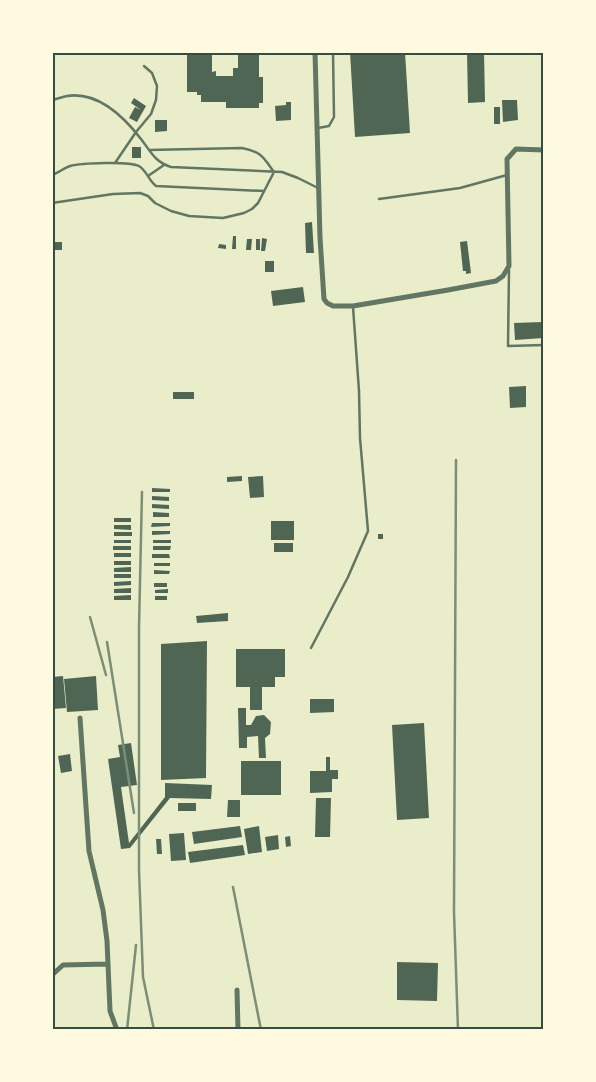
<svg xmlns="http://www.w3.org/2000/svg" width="596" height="1082" viewBox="0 0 596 1082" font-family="Montserrat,sans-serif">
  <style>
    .building { fill: #4f6655 }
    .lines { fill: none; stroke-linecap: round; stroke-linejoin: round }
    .path { stroke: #344e41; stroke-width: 1 }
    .service { stroke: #617663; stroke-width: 2.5 }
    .minor { stroke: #617663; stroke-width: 5 }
    .rail { stroke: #7c8e77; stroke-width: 2.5 }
    .neatline { fill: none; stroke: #344e41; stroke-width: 2 }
  </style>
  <rect width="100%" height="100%" fill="#e9edc9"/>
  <path class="building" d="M187,52H212V72L216,71V76H233V68H238V52H259V77H263V103H259V108H226V102H201V95H197V92H187Z
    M272,52H300V54L272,55Z
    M350,52H405L410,133L355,137Z
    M467,52H484L485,102L468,103Z
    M134,98L146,106L137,122L129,118L135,107L141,110L131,103Z
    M502,100H517L518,120L503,122Z
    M286,102H291V120L276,121L275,106L286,105Z
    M494,107H500V124H494Z
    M155,120H167V131L155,132Z
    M132,147H141V158H132Z
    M312,222L314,253H306L305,223Z
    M233,236H236V249H232Z
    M262,238L267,239L265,251H261Z
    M247,239H252L251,250H246Z
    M256,239H260V250H256Z
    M467,241L471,273L466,274V271H463L460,242Z
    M52,242H62V250H52Z
    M219,244L226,245V249L218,248Z
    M265,261H274V272H265Z
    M303,287L305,302L273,306L271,291Z
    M542,322L543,338L515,340L514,323Z
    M526,386V407L510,408L509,387Z
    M173,392H194V399H173Z
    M242,476V481L227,482V477Z
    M263,476L264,497L250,498L248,477Z
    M152,488L170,489V492H152Z
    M152,496L169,497V501L152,500Z
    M152,504L169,505V509L152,508Z
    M153,512L169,513V517H153Z
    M114,518H131V522H114Z
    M271,521H294V540H271Z
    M152,523H170V526L151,527Z
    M114,525H131V530L114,529Z
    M152,531H170V534L152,535Z
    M114,532H132V536H114Z
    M378,534H383V539H378Z
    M114,540H131V543H114Z
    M153,540H171V543H153Z
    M274,543H293V552H274Z
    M113,546H131V550H113Z
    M153,546H171L170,550H153Z
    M114,553H131V557H114Z
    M152,554H169L170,558H152Z
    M114,561H131V565H114Z
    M154,563H170V566H154Z
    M131,567V572H114V568Z
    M154,570L170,571L169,574H154Z
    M114,574H131V578H114Z
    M131,581V585L114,586V582Z
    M154,583H167V587H154Z
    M131,588V593H114V589Z
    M168,589V593H155V590Z
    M131,595V600H114V596Z
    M155,596H167V600H155Z
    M228,613V621L197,623L196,616Z
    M207,641L206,778L161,780V644Z
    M236,649H285V677H275V687H262V710H250V687H236Z
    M63,676L66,708L52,709V677Z
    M96,676L98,710L67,712L64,679Z
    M310,699H334V712L310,713Z
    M238,708H246V725H251L256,716L264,715L271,722L270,734L265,738L266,758H259L258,736L247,737V748H239Z
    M424,723L429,818L397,820L392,725Z
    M131,743L137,785L121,787L129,843L165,797V783L212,785L211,799L170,798L130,848L121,849L108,759L120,757L118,745Z
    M70,754L72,771L61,773L58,756Z
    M326,757H330V770H338V779H332V792L310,793V771H326Z
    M241,761H281V795H241Z
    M316,798H331L330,837H315Z
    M228,800H240V817H227Z
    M178,803H196V811H178Z
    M240,826L242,837L194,844L192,832Z
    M259,826L262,852L248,854L244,829Z
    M184,833L186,860L171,861L169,834Z
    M278,835L279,849L267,851L265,837Z
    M290,836L291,846L286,847L285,837Z
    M156,839H161L162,854H157Z
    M243,845L245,855L190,863L188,852Z
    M397,962L438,963L437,1001L397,1000Z"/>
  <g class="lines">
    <path class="path" d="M543,165L544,170"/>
    <path class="service" d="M52,100C57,99 62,97 67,96C98,91 124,117 141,139C151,152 155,162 171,167L282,172L298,178L318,188
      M318,128L329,126L334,117L333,52
      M115,163L136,132L151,114L156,100L157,86L152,73L144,66
      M52,175C58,173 64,168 70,166C81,163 129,161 139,166C147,171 149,181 156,186L264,191
      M148,176L164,165
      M379,199L460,188L507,175
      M52,203L113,194L140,193L148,196L155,203L171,211L189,216L223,218L244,213L252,209L258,203L274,172C263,157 262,152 242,148L149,150
      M509,270L508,346L544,345
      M311,648L348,577L368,531L360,438L359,391L353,307"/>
    <path class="minor" d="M315,52L320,238L324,299L327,303L333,306H353L448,290L496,281L503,276L509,266L507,159L516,149L544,150
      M80,718L89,851L103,910L107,941L110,1011L117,1030
      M52,975L63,965L107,964
      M237,990L238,1030"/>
    <path class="rail" d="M456,460L454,912L458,1030
      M142,492L139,628V870L143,977L154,1030
      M90,617L106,675
      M107,642L134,813
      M233,887L261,1030
      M127,1030L136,945"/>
  </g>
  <rect width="596" height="1082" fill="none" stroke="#fefae0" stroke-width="108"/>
  <rect x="54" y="54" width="488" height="974" class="neatline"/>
</svg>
